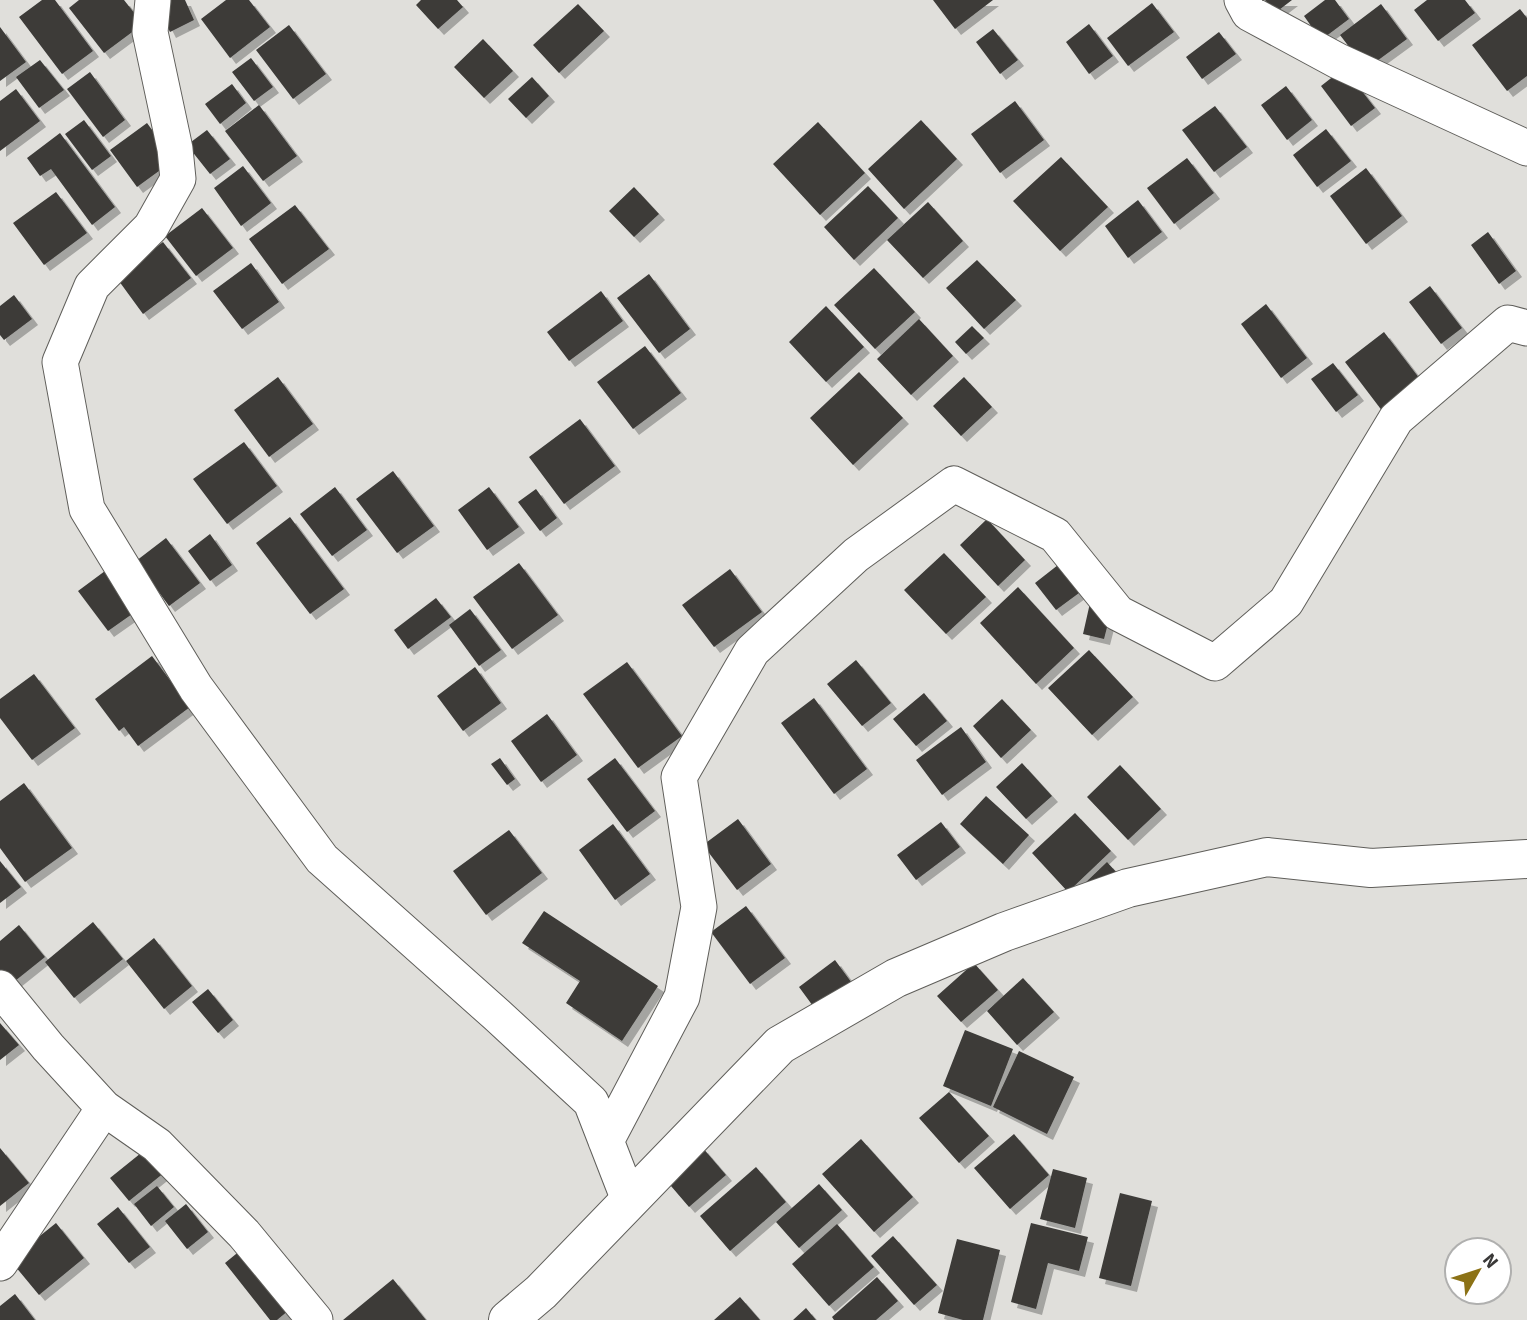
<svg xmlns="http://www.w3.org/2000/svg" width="1527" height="1320" viewBox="0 0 1527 1320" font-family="'Source Sans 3',sans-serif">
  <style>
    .building { fill: #3c3b38; filter: url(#shadow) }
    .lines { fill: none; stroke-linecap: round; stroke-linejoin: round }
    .minor-casing { stroke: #5f5e5a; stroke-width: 37 }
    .tertiary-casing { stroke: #5f5e5a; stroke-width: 40 }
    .minor { stroke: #fff; stroke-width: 35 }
    .tertiary { stroke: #fff; stroke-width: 38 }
  </style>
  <defs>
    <filter id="shadow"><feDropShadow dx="6" dy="6" stdDeviation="0" flood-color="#0004"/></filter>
  </defs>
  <rect width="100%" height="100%" fill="#e0dfdb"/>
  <path class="building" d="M42,0H55L93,51L62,74L19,17Z
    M79,0H124L143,24L104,53L69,8Z
    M169,0H185L194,20L170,32L157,6Z
    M226,0H249L270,27L230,58L201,19Z
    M421,0H457L463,7L438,29L416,5Z
    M933,0H993L955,29Z
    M1265,0H1292L1275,13Z
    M1325,0H1335L1349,19L1321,40L1304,16Z
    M1427,0H1465L1475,13L1438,41L1414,10Z
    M1152,3L1174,32L1128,66L1107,38Z
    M578,4L604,31L559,73L533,45Z
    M1381,4L1407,39L1366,69L1340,35Z
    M1520,9L1527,18V76L1507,91L1472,45Z
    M1089,24L1113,56L1089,74L1066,42Z
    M289,25L326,74L293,99L256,50Z
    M0,27L26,62L0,81Z
    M993,29L1018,60L1000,74L976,42Z
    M1219,32L1236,54L1202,79L1186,57Z
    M483,39L513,71L484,98L454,67Z
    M251,58L273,87L254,101L232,72Z
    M40,60L64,90L39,108L16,77Z
    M1344,68L1375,108L1351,126L1321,86Z
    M90,72L125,120L103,137L67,89Z
    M532,77L549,96L526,118L508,99Z
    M232,84L246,103L220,124L205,104Z
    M1286,86L1312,120L1287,140L1261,105Z
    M16,89L40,121L0,151V101Z
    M1015,101L1044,140L1000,173L971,134Z
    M259,105L297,156L263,181L225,131Z
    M1215,106L1247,147L1214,172L1182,130Z
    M84,120L111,156L92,170L65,134Z
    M921,120L957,159L904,209L868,169Z
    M818,122L865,173L820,215L773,164Z
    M147,123L174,160L137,187L110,150Z
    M1326,129L1351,161L1317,187L1293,155Z
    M207,130L230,159L210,174L187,145Z
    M60,133L115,207L92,225L51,169L40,176L27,158Z
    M1061,157L1108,207L1060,251L1013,201Z
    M1187,158L1214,193L1174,224L1147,188Z
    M243,166L271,203L241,226L214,188Z
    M1366,168L1402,216L1366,244L1330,196Z
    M868,186L898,218L854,260L824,227Z
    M634,187L659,214L634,237L609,211Z
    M56,192L87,233L44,265L13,223Z
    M1138,200L1162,232L1128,258L1105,226Z
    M928,202L963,241L923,278L887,240Z
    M295,205L329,249L282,284L249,239Z
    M202,208L233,248L196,276L165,236Z
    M1488,232L1516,271L1499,284L1471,245Z
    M163,242L191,278L143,314L116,277Z
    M977,260L1016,300L984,329L946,288Z
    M251,263L279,302L242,329L213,291Z
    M874,268L915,312L875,349L834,305Z
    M649,274L690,329L659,353L617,298Z
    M1430,286L1462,328L1441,344L1409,302Z
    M601,291L623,321L569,361L547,332Z
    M14,295L32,319L4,340L0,335V306Z
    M1266,304L1307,358L1281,378L1241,324Z
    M826,306L864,347L826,382L789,342Z
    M919,319L953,356L911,395L877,359Z
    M972,326L984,338L966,354L955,342Z
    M1384,332L1423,383L1383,412L1345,362Z
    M645,346L681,393L633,429L597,382Z
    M1333,363L1358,395L1336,412L1311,379Z
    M859,372L903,418L853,465L810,418Z
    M278,377L313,424L269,457L234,410Z
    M964,377L992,407L961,436L933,406Z
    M580,419L615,466L564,504L529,457Z
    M244,442L277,486L227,524L193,479Z
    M393,471L434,526L397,553L356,499Z
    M335,487L367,530L332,556L300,514Z
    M489,487L519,527L487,550L458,510Z
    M536,489L557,518L540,531L518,502Z
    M290,517L344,589L310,614L256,543Z
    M987,519L1025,560L998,586L960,545Z
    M210,534L232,565L210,581L188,551Z
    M166,538L200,583L169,606L136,561Z
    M944,553L986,597L946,634L904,590Z
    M519,563L558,615L512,649L473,597Z
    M1058,565L1079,593L1056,610L1035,583Z
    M730,569L762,612L714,647L682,605Z
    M105,571L135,612L108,631L78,591Z
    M1018,587L1074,648L1036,684L980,623Z
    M436,598L451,617L408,649L394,630Z
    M1090,603L1112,608L1104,639L1083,634Z
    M470,609L501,650L479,666L449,625Z
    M1089,650L1133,697L1092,735L1048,688Z
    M152,656L190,707L138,746L124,727L119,731L95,699Z
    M856,660L891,703L862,726L827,684Z
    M627,662L682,736L638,768L583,694Z
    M475,667L501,703L463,731L437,696Z
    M34,674L75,728L32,760L0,718V699Z
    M924,693L947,721L916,746L893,719Z
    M814,698L867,769L834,794L781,723Z
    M1002,699L1031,730L1001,758L973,726Z
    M547,714L577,755L541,782L511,741Z
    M961,727L986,762L942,795L916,760Z
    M500,758L515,779L507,785L491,764Z
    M615,758L655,811L627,832L587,779Z
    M1022,763L1052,796L1026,819L996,787Z
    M1120,765L1161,809L1128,840L1087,797Z
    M24,783L72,848L25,882L0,848V801Z
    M986,796L1029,835L1003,864L960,824Z
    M1075,813L1111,851L1068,892L1032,853Z
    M738,819L771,864L737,890L703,845Z
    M941,822L960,847L916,880L897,855Z
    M613,824L650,874L615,900L579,850Z
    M509,830L542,873L486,915L453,871Z
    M0,861L21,887L0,903Z
    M1107,862L1118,874L1084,884Z
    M746,906L785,958L750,984L711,932Z
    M544,911L658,986L622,1041L566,1003L580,981L522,943Z
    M93,922L123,959L74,998L45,962Z
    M19,925L45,957L10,985L0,972V941Z
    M154,938L192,986L164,1009L126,961Z
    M835,960L857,990L821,1017L799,987Z
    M974,963L998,990L961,1022L937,996Z
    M1023,978L1054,1012L1017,1045L987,1011Z
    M208,989L233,1020L218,1033L192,1002Z
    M0,1023L19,1045L0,1060Z
    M965,1030L1013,1049L991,1106L943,1086Z
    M1019,1051L1074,1077L1047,1134L993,1107Z
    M949,1092L989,1136L959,1163L919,1118Z
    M1014,1134L1049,1175L1010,1209L974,1168Z
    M861,1139L913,1197L874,1232L822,1174Z
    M702,1147L726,1175L689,1207L665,1179Z
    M0,1148L29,1183L0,1206Z
    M146,1149L165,1172L129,1201L110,1178Z
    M756,1167L786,1202L730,1251L700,1216Z
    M1053,1169L1087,1178L1075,1228L1040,1219Z
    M819,1184L842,1210L799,1248L776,1222Z
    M157,1186L174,1207L151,1226L134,1204Z
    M1120,1193L1152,1201L1131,1286L1099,1278Z
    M186,1204L208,1232L187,1249L165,1221Z
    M118,1207L150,1247L129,1263L97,1224Z
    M56,1223L84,1258L39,1295L10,1260Z
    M1031,1223L1088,1237L1079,1271L1048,1263L1036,1309L1011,1302Z
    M837,1224L874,1267L829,1306L792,1264Z
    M893,1236L937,1285L914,1305L871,1256Z
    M957,1239L1000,1250L983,1320H963L938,1313Z
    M247,1245L295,1305L277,1320H270L225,1263Z
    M877,1277L898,1301L876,1320H834L832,1317Z
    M393,1279L426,1320H343Z
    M15,1294L35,1320H0V1306Z
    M740,1297L760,1320H714Z
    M806,1308L816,1320H793Z"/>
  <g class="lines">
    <g class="minor-casing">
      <path id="minor" d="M153,0L150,32L175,149L178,179L151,227L92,286L60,362L87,509L196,688L322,859L497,1015L591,1102L629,1200
        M1242,0L1249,13L1338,61L1527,148
        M0,988L48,1047L104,1108L157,1145L244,1234L315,1320
        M606,1141L682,997L699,907L679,777L752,651L856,555L954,484L1055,535L1118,613L1215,663L1286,602L1396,419L1508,323L1527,328
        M0,1263L104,1108"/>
    </g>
    <g class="tertiary-casing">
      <path id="tertiary" d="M508,1320L541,1292L780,1045L896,978L1004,932L1128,888L1267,857L1371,868L1527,859"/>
    </g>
    <use href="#minor" class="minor"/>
    <use href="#tertiary" class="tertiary"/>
  </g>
  <g transform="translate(1478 1271) rotate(51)"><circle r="33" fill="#ffffff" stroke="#b0b0af" stroke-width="2"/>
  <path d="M0-5L12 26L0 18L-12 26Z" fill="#8c7216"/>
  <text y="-10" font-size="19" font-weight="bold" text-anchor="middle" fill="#3a3938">N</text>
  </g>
</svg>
